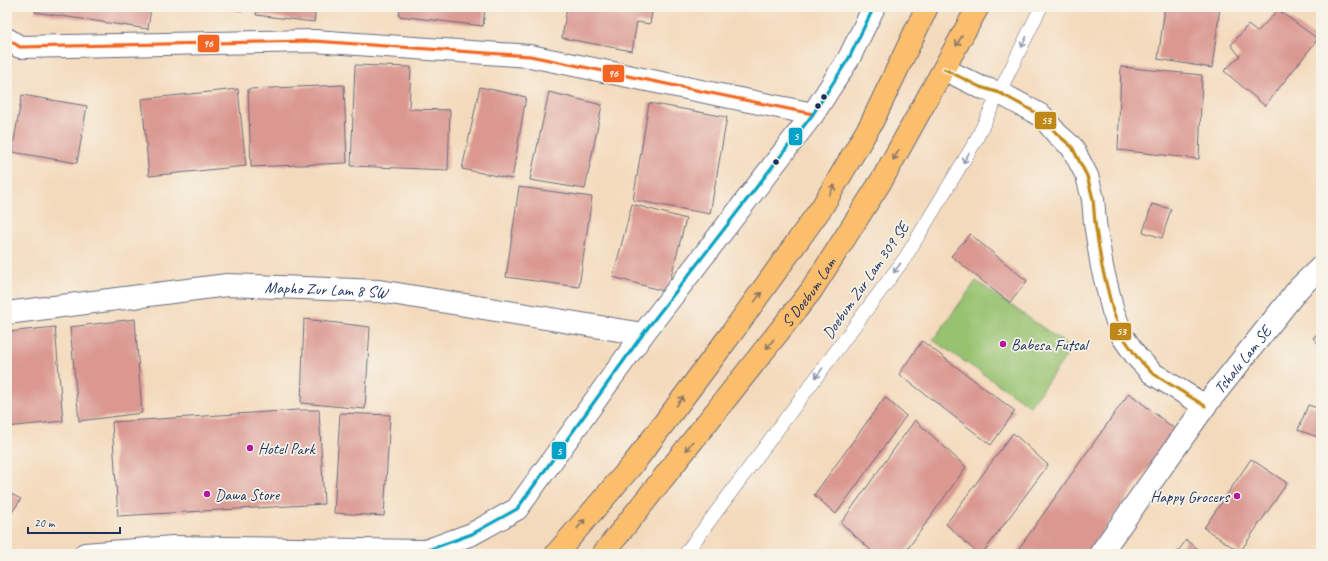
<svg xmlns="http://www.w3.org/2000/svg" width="1328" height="561" viewBox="0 0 1328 561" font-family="Caveat,sans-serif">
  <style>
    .green { fill: #97c26f; stroke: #597866 }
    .building { fill: #da9891 }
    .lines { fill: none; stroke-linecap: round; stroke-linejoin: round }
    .service-casing { stroke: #676b7f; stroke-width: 14 }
    .minor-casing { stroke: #676b7f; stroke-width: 24 }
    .trunk-casing { stroke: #676b7f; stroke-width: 24 }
    .service { stroke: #fff; stroke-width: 13 }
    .minor { stroke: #fff; stroke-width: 22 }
    .trunk { stroke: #fabe6d; stroke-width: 22 }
    .bus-1-casing { stroke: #f7f3e8; stroke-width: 6 }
    .bus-2-casing { stroke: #f7f3e8; stroke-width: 6 }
    .bus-3-casing { stroke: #f7f3e8; stroke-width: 6 }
    .bus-1 { stroke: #f26522; stroke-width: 3 }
    .bus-2 { stroke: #c08818; stroke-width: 3 }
    .bus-3 { stroke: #01a3c8; stroke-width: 3 }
    .oneway { stroke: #8a7666 }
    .oneway2 { stroke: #8d97ae }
    .bus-dot { fill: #1b2f5e; stroke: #f7f3e8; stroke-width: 1.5 }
    .poi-dot { fill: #b5179e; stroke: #f7f3e8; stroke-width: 1.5 }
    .labels { text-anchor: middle; stroke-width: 3.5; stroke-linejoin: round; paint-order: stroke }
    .street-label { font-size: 16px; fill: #1b2f5e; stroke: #f7f3e8 }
    .poi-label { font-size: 16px; fill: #1b2f5e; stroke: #f7f3e8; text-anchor: start }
    .line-badge { stroke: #f7f3e8; stroke-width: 1.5 }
    .badge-label { font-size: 11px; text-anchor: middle; font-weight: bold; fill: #fff }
  </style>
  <rect width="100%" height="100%" fill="#f7f3e8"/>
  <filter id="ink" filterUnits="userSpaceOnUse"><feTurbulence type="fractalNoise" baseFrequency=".025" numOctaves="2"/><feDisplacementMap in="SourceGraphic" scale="8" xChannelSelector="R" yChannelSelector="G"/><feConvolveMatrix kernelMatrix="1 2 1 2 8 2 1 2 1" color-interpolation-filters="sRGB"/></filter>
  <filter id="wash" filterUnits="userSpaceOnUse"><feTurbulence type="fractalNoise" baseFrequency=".012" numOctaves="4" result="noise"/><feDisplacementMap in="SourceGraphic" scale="16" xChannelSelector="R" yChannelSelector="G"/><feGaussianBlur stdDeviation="0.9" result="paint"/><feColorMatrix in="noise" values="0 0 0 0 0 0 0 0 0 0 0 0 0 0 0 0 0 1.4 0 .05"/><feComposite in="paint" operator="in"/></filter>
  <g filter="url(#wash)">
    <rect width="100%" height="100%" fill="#f4dabc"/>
    <path class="green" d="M976,281L1072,348L1030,406L933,340Z"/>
    <g id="blocks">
      <path class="building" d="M36,7H151L148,29L35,12Z
        M221,7H244L243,11Z
        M258,7H316L314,22L256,15Z
        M400,7H485L483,26L399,16Z
        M567,7H653L650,24L637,22L632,51L562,38Z
        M1165,7H1220L1212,68L1158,59Z
        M1278,10L1318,39L1265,106L1224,71L1240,56L1231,45L1248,25L1257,32Z
        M355,65L411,67L409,109L450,110L448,170L351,166Z
        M1121,67L1202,75L1199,159L1118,150Z
        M344,85L347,163L251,167L248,89Z
        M480,87L526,97L512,179L462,169Z
        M238,89L246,166L149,176L142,99Z
        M549,92L602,105L585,189L530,180Z
        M22,95L87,106L77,163L12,152Z
        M649,103L727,117L710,214L633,200Z
        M519,187L592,197L579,287L506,277Z
        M632,204L686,219L667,292L613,277Z
        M1152,204L1171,209L1162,238L1143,232Z
        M970,234L1027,281L1010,303L951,256Z
        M135,319L142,413L79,421L70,327Z
        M304,319L370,327L365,409L301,403Z
        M55,327L63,421L7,427V332Z
        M1321,331V347L1313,338Z
        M922,341L1015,411L991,445L899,374Z
        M1129,393L1176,430L1086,554H1015Z
        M885,397L906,416L836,514L814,495Z
        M1308,405L1321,409V438L1298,430Z
        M298,410H319L324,504L118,516L112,422Z
        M340,413L390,415L384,516L334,513Z
        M915,420L966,467L904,554H875L841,523Z
        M1013,433L1048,465L982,554H978L946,524Z
        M1251,459L1287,483L1240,552L1204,528Z
        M7,492L21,499L7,520Z
        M1186,540L1205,554H1176Z"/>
    </g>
  </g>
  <g filter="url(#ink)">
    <use href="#blocks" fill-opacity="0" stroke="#676b7f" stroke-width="1"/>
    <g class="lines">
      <g class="service-casing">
        <path id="service" d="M685,554L905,258L975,142L1041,7"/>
      </g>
      <g class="minor-casing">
        <g id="minor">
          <path d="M7,39L20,47L314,41L530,56L813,114"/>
          <path d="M944,69L980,87L1000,93L1042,116L1057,134L1072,147L1087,176L1093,199L1095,223L1102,267L1113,311L1123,337L1137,357L1152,373L1205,406"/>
          <path id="s1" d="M7,313L227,285L379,291L643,334"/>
          <path d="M85,554L173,547L423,551"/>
          <path d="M417,554L472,534L517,509L643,334L813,114L849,58L874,7"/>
          <path id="s2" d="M1100,554L1205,406L1299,288L1321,267"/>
        </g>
      </g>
      <g class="trunk-casing">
        <g id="trunk">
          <path d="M556,554L634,463L731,334L822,207L872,122L927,7"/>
          <path id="s3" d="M603,554L811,291L883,178L978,7"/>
        </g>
      </g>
      <use href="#service" class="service"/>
      <use href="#minor" class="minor"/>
      <use href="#trunk" class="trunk"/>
      <g class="bus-1-casing">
        <path id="bus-1" d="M7,39L20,47L314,41L530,56L813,114"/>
      </g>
      <g class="bus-2-casing">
        <path id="bus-2" d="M944,69L980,87L1000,93L1042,116L1057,134L1072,147L1087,176L1093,199L1095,223L1102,267L1113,311L1123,337L1137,357L1152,373L1205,406"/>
      </g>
      <g class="bus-3-casing">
        <path id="bus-3" d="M417,554L472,534L517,509L643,334L813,114L849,58L874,7"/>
      </g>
      <use href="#bus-1" class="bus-1"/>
      <use href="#bus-2" class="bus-2"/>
      <use href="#bus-3" class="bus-3"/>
    </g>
    <defs><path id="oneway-shaft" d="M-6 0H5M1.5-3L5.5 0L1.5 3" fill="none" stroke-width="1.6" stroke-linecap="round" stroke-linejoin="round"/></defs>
    <g class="oneway">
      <use href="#oneway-shaft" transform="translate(959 41) rotate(119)"/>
      <use href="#oneway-shaft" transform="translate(896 155) rotate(119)"/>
      <use href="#oneway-shaft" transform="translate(832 190) rotate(-60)"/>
      <use href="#oneway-shaft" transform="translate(758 297) rotate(-54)"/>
      <use href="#oneway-shaft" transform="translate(770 344) rotate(128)"/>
      <use href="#oneway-shaft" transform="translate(680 401) rotate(-53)"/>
      <use href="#oneway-shaft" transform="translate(689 446) rotate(128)"/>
      <use href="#oneway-shaft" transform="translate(581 524) rotate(-50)"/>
    </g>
    <g class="oneway2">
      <use href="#oneway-shaft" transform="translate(1024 42) rotate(115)"/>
      <use href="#oneway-shaft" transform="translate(966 158) rotate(121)"/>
      <use href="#oneway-shaft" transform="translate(897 268) rotate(127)"/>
      <use href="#oneway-shaft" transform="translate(819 373) rotate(127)"/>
    </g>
  </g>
  <g class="bus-dot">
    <circle cx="824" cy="97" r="3.5"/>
    <circle cx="818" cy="106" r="3.5"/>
    <circle cx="776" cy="162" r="3.5"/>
  </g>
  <g class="poi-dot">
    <circle cx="1003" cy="344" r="4"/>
    <circle cx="250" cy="448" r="4"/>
    <circle cx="207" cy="494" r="4"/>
    <circle cx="1237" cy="496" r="4"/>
  </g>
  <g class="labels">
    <g class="street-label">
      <text transform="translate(865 280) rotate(-55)" y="6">Doebum Zur Lam 309 SE</text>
      <text dy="6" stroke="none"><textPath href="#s1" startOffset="321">Mapho Zur Lam 8 SW</textPath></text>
      <text dy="6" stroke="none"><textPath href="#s3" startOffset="333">S Doebum Lam</textPath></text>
      <text dy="6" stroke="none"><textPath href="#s2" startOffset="241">Tshalu Lam SE</textPath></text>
    </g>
    <g class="poi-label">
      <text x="1011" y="350">Babesa Futsal</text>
      <text x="258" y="454">Hotel Park</text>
      <text x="215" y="500">Dawa Store</text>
      <text x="1229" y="502" text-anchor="end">Happy Grocers</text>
    </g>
  </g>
  <g class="line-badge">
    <rect x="197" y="34" width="23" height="19" rx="4" fill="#f26522"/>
    <rect x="602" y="64" width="23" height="19" rx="4" fill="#f26522"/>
    <rect x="1034" y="111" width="23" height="19" rx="4" fill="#c08818"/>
    <rect x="788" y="127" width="15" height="19" rx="4" fill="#01a3c8"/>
    <rect x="1109" y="322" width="23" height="19" rx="4" fill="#c08818"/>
    <rect x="551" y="441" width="16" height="19" rx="4" fill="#01a3c8"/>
  </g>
  <g class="badge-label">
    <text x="208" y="47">96</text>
    <text x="613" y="77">96</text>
    <text x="1046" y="124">53</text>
    <text x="796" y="140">5</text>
    <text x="1121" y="335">53</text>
    <text x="559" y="455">5</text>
  </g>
  <rect width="1328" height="561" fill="none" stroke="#f7f3e8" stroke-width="24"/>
  <path d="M28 527v6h92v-6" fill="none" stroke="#1b2f5e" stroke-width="2"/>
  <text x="34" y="527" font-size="12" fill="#1b2f5e" stroke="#f7f3e8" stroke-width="3" paint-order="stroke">20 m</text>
</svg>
